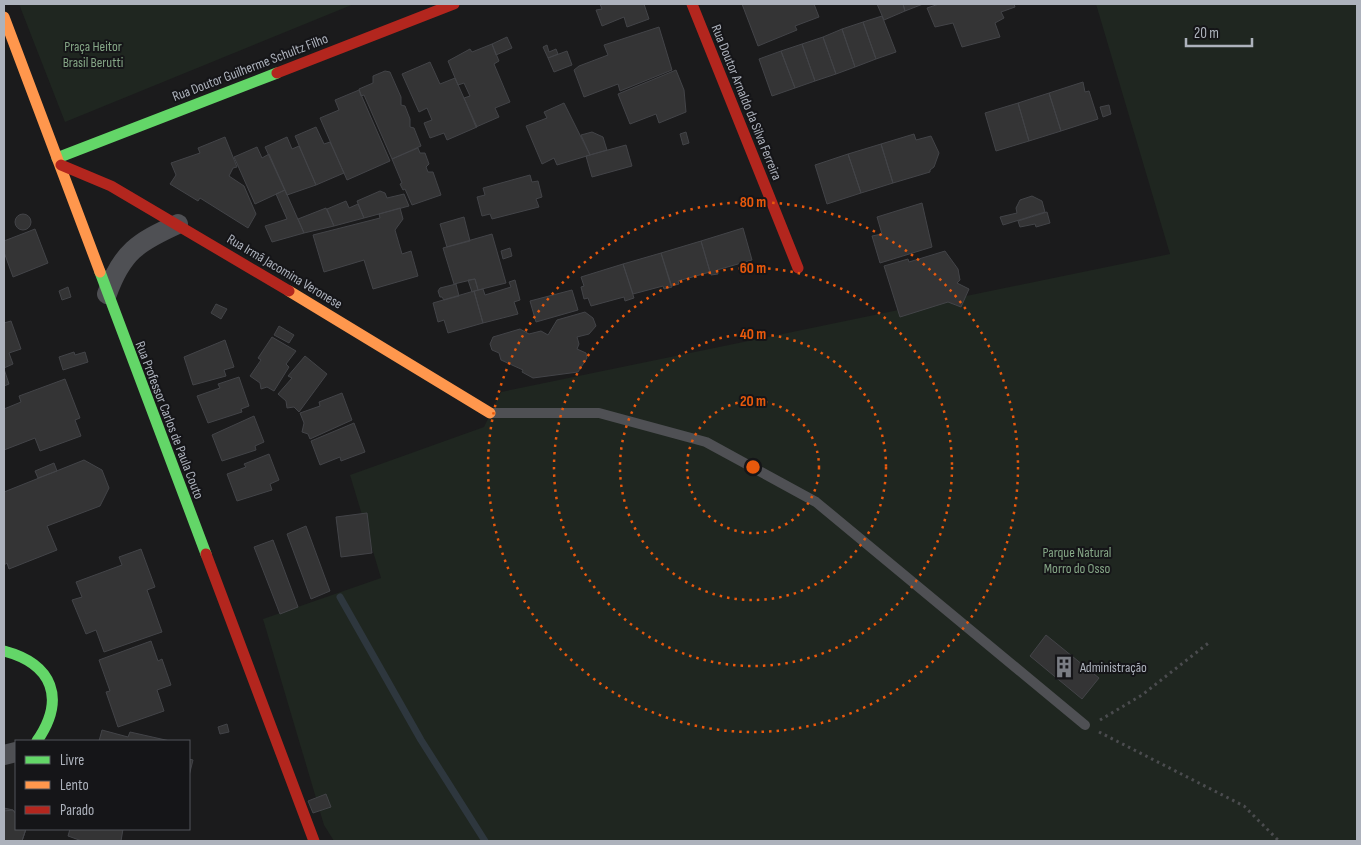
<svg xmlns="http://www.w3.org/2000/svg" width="1361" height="845" viewBox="0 0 1361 845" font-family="'Sofia Sans Condensed',sans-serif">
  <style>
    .green { fill: #1f2620 }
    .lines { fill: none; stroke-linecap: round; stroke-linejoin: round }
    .stream { stroke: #2e373e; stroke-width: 7 }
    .building { fill: #343435; stroke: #434448 }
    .path { stroke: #4b4c4f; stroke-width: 3; stroke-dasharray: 2.5 4; stroke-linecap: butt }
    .lane { stroke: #4f5054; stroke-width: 10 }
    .street { stroke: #4f5054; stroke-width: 20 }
    .fast { stroke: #63d668; stroke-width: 11 }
    .slow { stroke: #ff974d; stroke-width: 11 }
    .jam { stroke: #b3261e; stroke-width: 11 }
    .ring { fill: none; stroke: #e8590c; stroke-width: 2.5; stroke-dasharray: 2.5 5 }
    .labels { text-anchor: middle; stroke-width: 4; stroke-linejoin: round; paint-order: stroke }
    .park-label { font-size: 14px; fill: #85a686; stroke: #151518 }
    .street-label { font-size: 14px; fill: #adb2bc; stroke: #151518 }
    .poi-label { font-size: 14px; fill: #adb2bc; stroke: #151518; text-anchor: start }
    .centre { fill: #e8590c; stroke: #151518; stroke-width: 2.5 }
    .ring-label { font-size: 15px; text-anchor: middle; font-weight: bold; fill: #e8590c; stroke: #151518; stroke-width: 4; stroke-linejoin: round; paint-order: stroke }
  </style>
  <rect width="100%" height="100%" fill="#1b1b1c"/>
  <path class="green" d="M19,4H354L65,122Z
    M1096,4H1357V841H334L324,825L263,619L381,578L350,475L484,427L501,392L1170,254Z"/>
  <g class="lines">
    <path class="stream" d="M340,597L421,740L485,841"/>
  </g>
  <path class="building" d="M600,4H644L649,19L627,27L624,17L602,26L596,10L602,9Z
    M742,4H814L819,17L795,26L797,30L758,46Z
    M877,4H903L905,11L884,20Z
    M903,4H923L905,11Z
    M939,4H1014L1015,7L1001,12L1004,18L995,23L1000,37L962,47L953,23L935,27L927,8Z
    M882,16L896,52L876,59L863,22Z
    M863,22L876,59L855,67L842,29Z
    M659,27L672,70L620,91L618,84L584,97L574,70L579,66L608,55L604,45Z
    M842,29L855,67L836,74L823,37Z
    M507,37L512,48L496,55L492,44Z
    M823,37L836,74L815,81L802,44Z
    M492,44L499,61L494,64L510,102L495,108L499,117L476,127L464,98L470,96L464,83L458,85L448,61L470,49L472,52Z
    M802,44L815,81L795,88L781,51Z
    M547,45L549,52L556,49L558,54L548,58L543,47Z
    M567,51L572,65L554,72L548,58Z
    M781,51L795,88L772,96L759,59Z
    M430,62L440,84L455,78L477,127L447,140L444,133L430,138L424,123L432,120L427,108L419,112L402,74Z
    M676,70L684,90L686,112L659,123L656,114L630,124L618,94Z
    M385,71L390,72L401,97V105L405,106L410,119V127L414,128L421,146L392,159L364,95L361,96L359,89L373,83V76Z
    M1083,82L1085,92L1089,91L1098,119L1061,131L1049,93Z
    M359,90L390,161L347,180L320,118L339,110L335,100Z
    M1049,93L1061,131L1029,141L1018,103Z
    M564,103L590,155L557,165L554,158L542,164L526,126L547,118L544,112Z
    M1018,103L1029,141L996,151L985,113Z
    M1109,105L1111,114L1103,117L1100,107Z
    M316,127L324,144L330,142L344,173L316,185L295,136Z
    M592,132L603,137L607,150L590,155L581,135Z
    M686,132L689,143L683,145L680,134Z
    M914,134L916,140L931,136L939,153L934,167L930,170V172L893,183L881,144Z
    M225,137L237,167L233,168L229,176L244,186L256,214L248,228L200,198L198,201L170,184L176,175L171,163L200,153L198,148Z
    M287,137L292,149L299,146L316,185L287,195L265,147Z
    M881,144L893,183L861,193L848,154Z
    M626,145L632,166L592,177L586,156Z
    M257,147L262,158L269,154L285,190L255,204L234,157Z
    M418,148L420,153H425L429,164L426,167L428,172H433L441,195L412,205L405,189L403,190L400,184L402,183L392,159Z
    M848,154L861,193L827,204L815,165Z
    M530,175L532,182L538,181L542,197L536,199L539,207L492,219L490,214L482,216L477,197L485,195L483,188Z
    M285,190L304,233L272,242L265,226L287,219L276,194Z
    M380,191L385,193L387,198L404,194L409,206L364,218L357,201Z
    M1032,196L1042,201L1045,212L1003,225L1000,217L1017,213L1016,208L1020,200Z
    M346,201L349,208L358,204L364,218L334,226L327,209Z
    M922,203L932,247L880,263L872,236L882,234L877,217Z
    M326,208L334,226L304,233L298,219Z
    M400,208L403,219L395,230L402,254L411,251L418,276L373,289L364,260L324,272L313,235L380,218L379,214Z
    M1047,212L1050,223L1036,227L1035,224L1020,227L1018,221Z
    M15 222a8 8 0 1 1 16 0a8 8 0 1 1-16 0Z
    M464,217L470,241L447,247L440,224Z
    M743,228L752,260L717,270L718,274L711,275L701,241Z
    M35,229L48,263L13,277L4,252V241Z
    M492,234L506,283L478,290L475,279L454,284L443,248Z
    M701,241L710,272L678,281L679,284L671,286L661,253Z
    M510,248L512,256L503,259L501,251Z
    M945,251L958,269L960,280L957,283L969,289L961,307L948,302L900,317L884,266L908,259L909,262Z
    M661,253L672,287L664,289L663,286L633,294L623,264Z
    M623,264L634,298L625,301L624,297L591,306L588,298L584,299L581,287L584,286L581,277Z
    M475,279L478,290L472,292L468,280Z
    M515,280L520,300L514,302L518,314L483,323L474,291L483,289L485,295L511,287L509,282Z
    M456,284L459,296L444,300L442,297H440L438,291L440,288Z
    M68,287L71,297L62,300L59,291Z
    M572,290L578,310L536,322L530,301Z
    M474,291L483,323L448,333L444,320L438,322L433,303Z
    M216,304L227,309L221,319L211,313Z
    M585,312L593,318L596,326L589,334L577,337L579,344L577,349L586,353L587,358L578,372L533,378L522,372L523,370L501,360L499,353L492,350L490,344L493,337L520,329L529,334L541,331L548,335L557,320Z
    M11,321L21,349L9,353L13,364L4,368V323Z
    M279,326L294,335L289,343L274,335Z
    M272,337L296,351L286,364L289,367L274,391L267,387L261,389L260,383L250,376L261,360L258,358Z
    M225,340L234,367L224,370L226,376L193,385L184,357Z
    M74,352L75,355L85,352L88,362L63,370L59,357Z
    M305,356L327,374L299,412L294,407L287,408L286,401L278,394L292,378L288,376Z
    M4,369L9,384L4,386Z
    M239,377L249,406L241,409L242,412L208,423L197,396L220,388L218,384Z
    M65,379L80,418L75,420L81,436L40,451L35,438L4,450V409L21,402L19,396Z
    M342,393L352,420L310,439L308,434L302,432L304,423L300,413L320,406L319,402Z
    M254,416L264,442L255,446L256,450L222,461L212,435Z
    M354,423L365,452L341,461L340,457L320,465L311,441Z
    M269,454L279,480L270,484L272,490L237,501L227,474L246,467L244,464Z
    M84,460L102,470L109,488L100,506L47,526L57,550L9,569L7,563L4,565V492Z
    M54,463L57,471L38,478L35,471Z
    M367,513L372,553L341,557L336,517Z
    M306,526L330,591L311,599L287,534Z
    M273,540L298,607L280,614L254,547Z
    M141,549L155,587L147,590L162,632L104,652L96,630L86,634L72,600L82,597L76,582L122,565L119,557Z
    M1046,635L1099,678L1082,699L1030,656Z
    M151,641L158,661L162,659L171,685L157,690L164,711L118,727L106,692L110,691L99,660Z
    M227,724L229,732L220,734L218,727Z
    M102,730L128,737L130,732L170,741H99Z
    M189,759L193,760L189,776Z
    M326,794L331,807L313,813L308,801Z
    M4,808L13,810L16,814V829H26L22,841H4Z
    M13,810L16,814V829H26L22,841H4V811Z
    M70,829H123L121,841H82L68,836Z"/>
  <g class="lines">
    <path class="path" d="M1100,720L1142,695L1211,641
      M1099,732L1244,806L1279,841"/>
    <path class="lane" d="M491,413H599L706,442L816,502L1085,725"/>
    <path class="street" d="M107,294C122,252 138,242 178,224
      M4,755L16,752"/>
    <path class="fast" d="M57,158L277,73
      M100,272L206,554
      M4,651C53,664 66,699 37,741"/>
    <path class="slow" d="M4,17L100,272
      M289,291L490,413"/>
    <path class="jam" d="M692,4L798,268
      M277,73L454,4
      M61,165L111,186L289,291
      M206,554L314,841"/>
  </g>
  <g class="ring">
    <circle cx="753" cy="467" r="66"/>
    <circle cx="753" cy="467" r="133"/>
    <circle cx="753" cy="467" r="199"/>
    <circle cx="753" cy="467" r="265"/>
  </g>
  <defs>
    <g id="building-bare" transform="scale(1.725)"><path d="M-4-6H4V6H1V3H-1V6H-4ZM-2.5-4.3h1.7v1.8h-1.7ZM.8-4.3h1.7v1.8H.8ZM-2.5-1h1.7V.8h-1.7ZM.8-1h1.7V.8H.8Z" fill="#7a7d84" stroke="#151518" stroke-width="2.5" paint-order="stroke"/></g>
  </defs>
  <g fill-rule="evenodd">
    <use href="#building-bare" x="1064" y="667"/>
  </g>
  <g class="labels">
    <g class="park-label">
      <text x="93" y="51">Praça Heitor<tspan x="93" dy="16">Brasil Berutti</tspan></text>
      <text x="1077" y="557">Parque Natural<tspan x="1077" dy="16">Morro do Osso</tspan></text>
    </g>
    <g class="street-label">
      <text transform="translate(250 67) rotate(-21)" y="5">Rua Doutor Guilherme Schultz Filho</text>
      <text transform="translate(747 102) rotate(68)" y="5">Rua Doutor Arnaldo da Silva Ferreira</text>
      <text transform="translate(285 271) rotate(31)" y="5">Rua Irmã Jacomina Veronese</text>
      <text transform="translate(170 420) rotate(69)" y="5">Rua Professor Carlos de Paula Couto</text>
    </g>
    <g class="poi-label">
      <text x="1080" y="672">Administração</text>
    </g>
  </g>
  <circle cx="753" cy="467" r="8" class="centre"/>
  <g class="ring-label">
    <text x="753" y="207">80 m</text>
    <text x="753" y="273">60 m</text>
    <text x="753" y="339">40 m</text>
    <text x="753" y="406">20 m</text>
  </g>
  <rect width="1361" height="845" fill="none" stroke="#adb2bc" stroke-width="10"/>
  <rect x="15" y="740" width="175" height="90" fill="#151518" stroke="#52545a"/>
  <rect x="25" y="756" width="25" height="8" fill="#63d668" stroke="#52545a"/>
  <text x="60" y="765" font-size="15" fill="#adb2bc">Livre</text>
  <rect x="25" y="781" width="25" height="8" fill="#ff974d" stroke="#52545a"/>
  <text x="60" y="790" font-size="15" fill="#adb2bc">Lento</text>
  <rect x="25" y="806" width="25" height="8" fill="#b3261e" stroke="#52545a"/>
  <text x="60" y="815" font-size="15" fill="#adb2bc">Parado</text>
  <path d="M1186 38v8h66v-8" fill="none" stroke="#adb2bc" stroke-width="2.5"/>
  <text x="1194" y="38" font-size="15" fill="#adb2bc" stroke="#151518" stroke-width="4" paint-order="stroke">20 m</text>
</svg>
